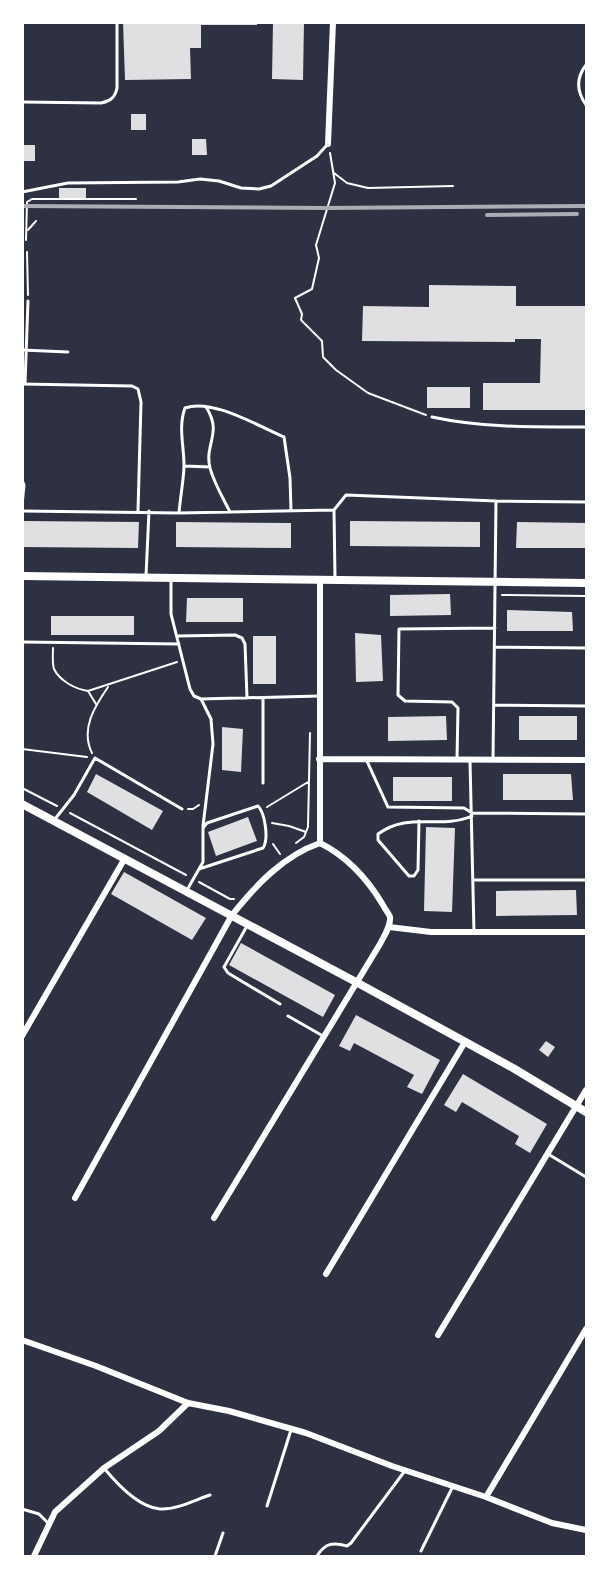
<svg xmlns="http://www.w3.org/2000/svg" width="609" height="1579" viewBox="0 0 609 1579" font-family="Rubik,sans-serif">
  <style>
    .building { fill: #e0e0e3 }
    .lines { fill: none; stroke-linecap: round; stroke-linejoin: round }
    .path { stroke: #fff; stroke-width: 2 }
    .service { stroke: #fff; stroke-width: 3 }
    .minor { stroke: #fff; stroke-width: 6 }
    .tertiary { stroke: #fff; stroke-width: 8 }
    .rail { stroke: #abadb3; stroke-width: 4 }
  </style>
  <rect width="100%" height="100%" fill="#2d3142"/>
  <path class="building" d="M123,22H257V25H201V48H190L191,79L125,80Z
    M273,22H304L303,80L272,79Z
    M131,114H146V130H131Z
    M192,139H206L207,155H192Z
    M22,145H35V161H22Z
    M59,188H86V198H59Z
    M429,285L516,286V306H586V410H483V383H540L541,339H515V342L362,341L363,306L429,307Z
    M427,387H470V408H427Z
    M22,521L139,522L138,548L22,547Z
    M350,521L480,522V547L350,546Z
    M176,522L291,523V548L176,547Z
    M517,522L586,523V548H516Z
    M450,594L451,615L390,616V595Z
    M187,598H243V622H186Z
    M507,610L572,612L573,631H507Z
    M51,616H134V635H51Z
    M355,633L381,635L383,681L356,682Z
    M253,636H276V684H253Z
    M446,716L447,740L388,741V717Z
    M519,716H577V740H519Z
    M222,727L243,729L241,772L222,770Z
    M96,774L163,811L152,830L87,792Z
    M503,774H571L573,800H503Z
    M393,777H452V801H393Z
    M248,817L257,841L216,856L208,832Z
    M426,827L455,828L452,912L424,911Z
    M124,872L206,918L192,940L111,894Z
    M576,890L577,915L496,916V891Z
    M241,943L335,995L323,1017L229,965Z
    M356,1015L440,1060L422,1094L407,1087L414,1075L354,1043L350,1051L339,1046Z
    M546,1041L555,1047L548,1057L539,1050Z
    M463,1074L547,1124L530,1153L515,1144L519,1136L462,1102L456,1112L444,1105Z"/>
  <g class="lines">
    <path class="path" d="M330,153L335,183L316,245L319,258L312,289L295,298L302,314L301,320L322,341L323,357L336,370L368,393L426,415
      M334,173L347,183L368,188L453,186
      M28,230L36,221
      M26,240L27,202L32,199H136
      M27,252L28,295
      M502,595L586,596
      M53,648C53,654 52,663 54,669C60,681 75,689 88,691L177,662
      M88,691L96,704
      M22,749L87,757
      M92,753C80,729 95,706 108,687
      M22,788L57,806
      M267,807L308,782
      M188,809H193L199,805
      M70,813L186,875
      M272,823L289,826L306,832
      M296,843L304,837L308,827L310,733
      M273,844L280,854
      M199,882L230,899H234"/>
    <path class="service" d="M586,65C575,79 577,92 586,105
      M22,102L101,103C110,101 115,98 117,88V22
      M22,192L68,183L178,182L200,179L219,181L241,188L259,189L271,186L317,156L327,145
      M22,350L68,352
      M22,384L132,386L138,389L141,402L138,511
      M25,384L28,301
      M206,407C223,433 204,444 210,468C214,483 223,498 230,512
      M432,417C483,428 534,427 586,427
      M185,466L210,467
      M22,480L24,485L22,505
      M22,511L179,513L334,510
      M179,513C180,499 184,478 184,465C184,446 178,427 185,408C212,398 258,426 284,437L290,478L291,511
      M146,576L149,511
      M335,578L334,510L346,495L496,501L586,502
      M171,579V614L190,689L194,696L201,699L319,696
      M177,636L235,635L242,638L245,644L247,698
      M22,642L179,644
      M495,647L586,648
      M201,699L211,719L213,744L203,826
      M494,705L586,706
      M366,759L388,807L464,808L472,813L586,814
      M457,759L458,708L452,702L405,701L398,695L399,629L495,628
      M493,760L496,501
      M470,761L474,932
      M263,783V698
      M55,819L74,795L95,758L182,809
      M419,821L418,870L414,876H409L378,840V834C409,811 440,830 472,816
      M473,880H586
      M187,890L203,862V828L207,823L258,806C265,813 269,839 263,848L199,869
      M247,926L224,967L228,973L280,1004
      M288,1016L323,1036
      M548,1154L586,1177
      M104,1468C117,1484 138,1507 160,1509C176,1510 195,1500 210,1495
      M267,1506L291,1430
      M22,1509L39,1514L48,1523
      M421,1551L453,1486
      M215,1556L223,1533
      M317,1556C325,1543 333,1542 347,1546L351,1543L404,1472"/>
    <path class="minor" d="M328,144L333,22
      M319,759L586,760
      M320,843V580
      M389,927L431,932H586
      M22,1036L125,858
      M75,1198L232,915C256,885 283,856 320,843C348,857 367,878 383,905C385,909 389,914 390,917C391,926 384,936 380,944L214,1218
      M326,1274L465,1042
      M438,1335L586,1090
      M22,1340L96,1366L188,1403L229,1411L306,1433L392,1466L486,1497L552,1523L586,1530
      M486,1497L586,1329
      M34,1556L55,1512L104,1468L159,1431L188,1403"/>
    <path class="tertiary" d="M22,576L586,583
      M22,804L356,982L513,1068L586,1112"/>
    <path class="rail" d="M22,206L326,208L586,206
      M487,215L577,214"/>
  </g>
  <rect width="609" height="1579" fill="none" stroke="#ffffff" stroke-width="48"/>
</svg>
